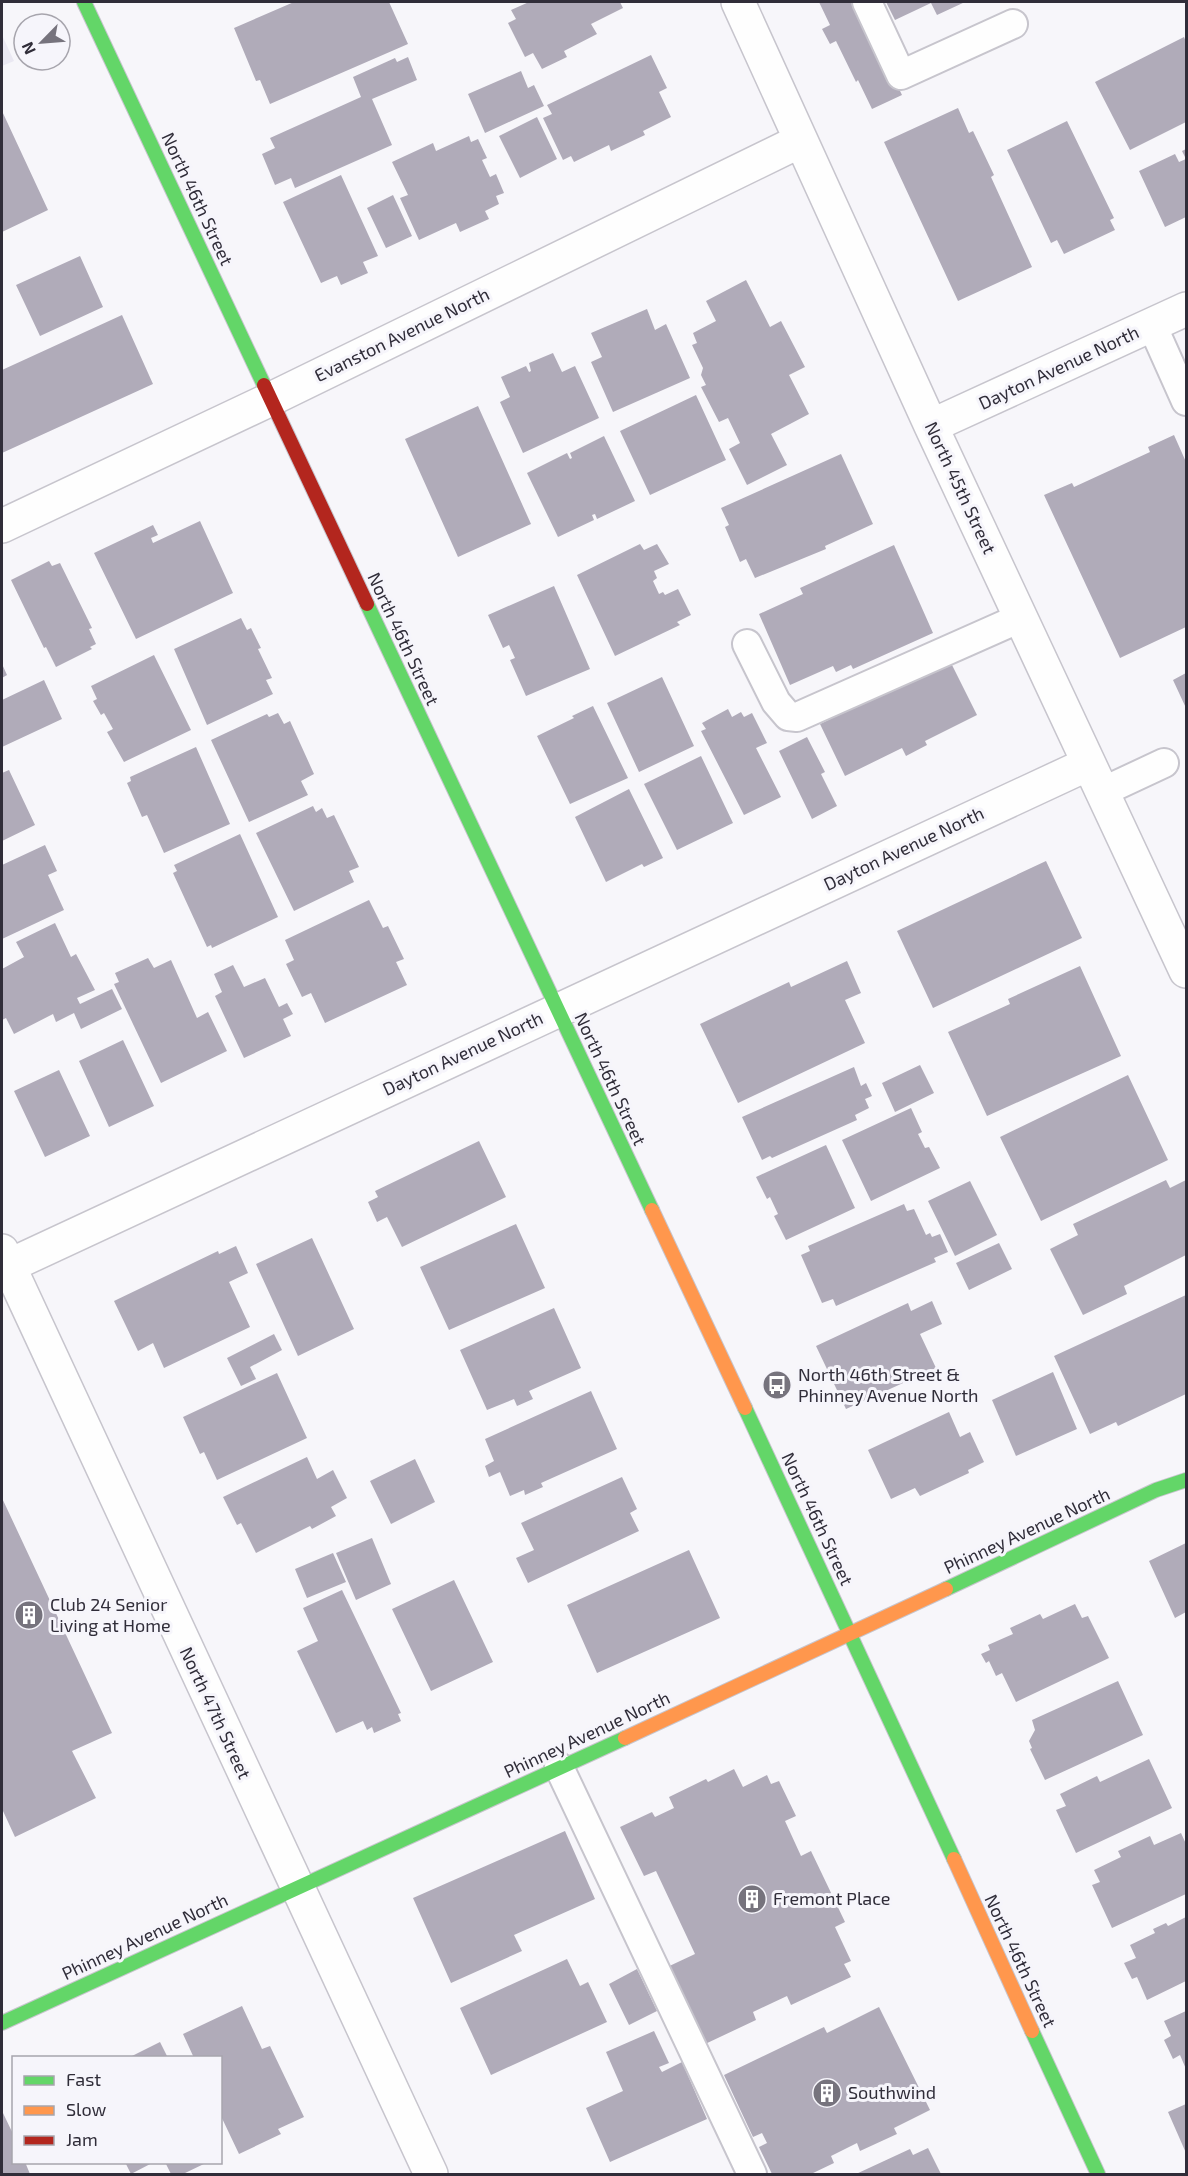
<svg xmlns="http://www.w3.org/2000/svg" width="1188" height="2176" viewBox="0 0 1188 2176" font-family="'Exo 2',sans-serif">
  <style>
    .built { fill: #eae8f2 }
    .building { fill: #b0abb9 }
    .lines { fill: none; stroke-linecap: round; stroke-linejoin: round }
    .lane-casing { stroke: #c7c5cd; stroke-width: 32 }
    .street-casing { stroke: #c7c5cd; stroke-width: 36 }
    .fast-casing { stroke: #c7c5cd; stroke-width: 16 }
    .slow-casing { stroke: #c7c5cd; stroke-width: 16 }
    .jam-casing { stroke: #c7c5cd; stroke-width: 16 }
    .lane { stroke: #fefefe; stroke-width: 28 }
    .street { stroke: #fefefe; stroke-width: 33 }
    .fast { stroke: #63d668; stroke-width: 14 }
    .slow { stroke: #ff974d; stroke-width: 14 }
    .jam { stroke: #b3261e; stroke-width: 14 }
    .labels { text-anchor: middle; stroke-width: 6; stroke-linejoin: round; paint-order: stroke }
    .street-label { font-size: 18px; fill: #302d39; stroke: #f6f5fb }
    .poi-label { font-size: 18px; fill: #302d39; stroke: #f6f5fb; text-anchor: start }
  </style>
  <rect width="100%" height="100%" fill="#f7f6fa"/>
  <path class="built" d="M2,35L14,61L2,66Z"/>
  <path class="building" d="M294,2H389L408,44L270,104L260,80L256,81L234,28Z
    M529,2H620L623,8L591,24L597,34L564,51L567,57L542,69L533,53L525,57L508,23L516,19L511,10Z
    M819,2H857L902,95L872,109L858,80L856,82L836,41L830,44L822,29L830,25Z
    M886,2H965L937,15L931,3L895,20Z
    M1184,37L1186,42V122L1130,150L1095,82Z
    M651,55L667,88L659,92L671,117L643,131L645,135L611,151L609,145L574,162L571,156L563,160L543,118L552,114L547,105Z
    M408,57L417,80L372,99L392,145L295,188L291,178L275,185L262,154L275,148L270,138L361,97L353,77L395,58L397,62Z
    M521,71L528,88L534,85L544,106L485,133L468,94Z
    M958,108L969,133L973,131L994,175L991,177L1032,267L958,301L884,142Z
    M2,111L48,210L2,232Z
    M537,117L557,159L520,178L499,136Z
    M1067,121L1114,218L1110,220L1115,230L1064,254L1057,240L1051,243L1007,150Z
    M469,136L471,142L478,139L487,158L482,160L490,177L496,174L504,193L496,196L499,204L485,211L489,219L460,232L456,223L419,240L400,198L408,195L392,162L433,143L436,151Z
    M1186,149V217L1165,227L1139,171L1175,154L1179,162L1186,159L1182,151Z
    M341,175L378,256L363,262L368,273L341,285L337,276L321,283L283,202Z
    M393,195L412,236L386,248L367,208Z
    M80,256L103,307L40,336L16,285Z
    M746,280L770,327L781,321L805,367L789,375L809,414L771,434L787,465L747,485L729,449L740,443L728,418L719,422L701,387L706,385L701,375L703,368L692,345L697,343L693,333L716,321L706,301Z
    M647,309L655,330L666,324L690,378L613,412L591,362L602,357L591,333Z
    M122,315L153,384L2,453V370Z
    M553,353L562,372L575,366L599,418L523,453L500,402L510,397L501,377L526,366L529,372L531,371L529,363Z
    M696,395L726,460L650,495L620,431Z
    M478,406L531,524L458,557L405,439Z
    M1174,435L1186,462V627L1120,658L1044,495L1072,483L1074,487L1150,452L1148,447Z
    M604,436L635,501L597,519L595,514L592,515L594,520L558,537L527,473L567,453L570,459L572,458L570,453Z
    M841,454L873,524L825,546L826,549L755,578L746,559L740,562L725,527L729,525L721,508Z
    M200,521L233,593L136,639L94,553L153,525L158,535L151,538L153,543Z
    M640,544L644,550L657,544L669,564L654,571L657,578L653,581L659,594L663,592L665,595L678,589L691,615L677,622L680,625L615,656L577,575Z
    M894,545L933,633L853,669L851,665L836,672L833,666L790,685L759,614L803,594L800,588Z
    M49,561L52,566L60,563L92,628L89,629L96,644L90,647L92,649L56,667L46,647L44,648L11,580Z
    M554,586L590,669L526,696L510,660L515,658L509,645L503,648L488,615Z
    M241,618L247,630L251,628L261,648L258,649L272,678L266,680L273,694L207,725L174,649Z
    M154,655L191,730L124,762L107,732L113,729L104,713L101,715L93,701L97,699L91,686Z
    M950,661L977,715L925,741L927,745L906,756L902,748L845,776L820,724Z
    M2,664L7,675L2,678Z
    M1186,673V708L1173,680Z
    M662,677L694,746L639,772L607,703Z
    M44,680L62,719L2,747V700Z
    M593,706L628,778L570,804L537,736L574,718L572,716Z
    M728,709L732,717L741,712L744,717L752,713L767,743L756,748L781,797L744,815L701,731L706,729L702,723Z
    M278,713L284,724L290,721L314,774L301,781L308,795L249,822L211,740L267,714L269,717Z
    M807,737L825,772L821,774L837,806L812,819L779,751Z
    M196,747L230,824L164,853L147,815L142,817L127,783L131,781L130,777Z
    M701,756L733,823L677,850L644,784Z
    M9,770L35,825L2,841V773Z
    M629,789L663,858L644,867L642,864L606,882L575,817Z
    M313,806L316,812L322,808L327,818L334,815L359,867L349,871L354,882L294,911L256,833Z
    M240,834L278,917L212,948L211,945L207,947L173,873L177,871L174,865Z
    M45,845L57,871L48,875L64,910L2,939V865Z
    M1046,861L1082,938L933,1008L897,931Z
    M369,900L383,928L388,926L404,959L396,962L407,985L325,1023L311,993L302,997L286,964L294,960L285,940Z
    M55,923L71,957L76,954L95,990L77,998L80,1004L112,989L122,1009L81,1029L74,1013L56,1022L53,1014L14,1034L6,1018L2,1020V969L24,957L16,942Z
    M148,958L154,968L171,960L197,1018L208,1012L227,1051L161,1083L114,984L119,982L115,973Z
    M847,961L861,993L845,1000L865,1043L738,1103L700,1024L789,982L791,987Z
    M233,965L244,987L265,978L279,1007L287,1003L293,1014L283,1019L291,1036L244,1058L215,996L222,992L214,974Z
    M1080,966L1121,1056L987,1116L948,1032L1010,1004L1008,999Z
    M123,1040L154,1106L109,1127L79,1061Z
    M920,1065L934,1093L895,1112L882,1083Z
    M854,1067L861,1086L866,1083L872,1096L865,1099L869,1108L855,1115L857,1120L772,1158L770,1156L762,1160L742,1117Z
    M59,1070L90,1136L45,1157L14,1091Z
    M1128,1075L1168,1160L1041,1221L1000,1137Z
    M911,1108L922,1132L918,1134L925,1148L929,1147L940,1168L871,1201L842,1140Z
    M479,1141L506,1197L402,1247L387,1217L377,1222L368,1202L378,1197L375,1191Z
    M826,1145L855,1208L786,1240L774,1216L778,1214L770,1197L767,1199L756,1177Z
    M1166,1180L1170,1188L1186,1180V1255L1124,1286L1127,1294L1083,1315L1050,1249L1078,1235L1073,1224Z
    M970,1181L997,1235L955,1256L928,1201Z
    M904,1204L907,1211L914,1209L926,1235L930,1233L932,1237L940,1234L948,1252L934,1258L936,1262L836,1306L833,1299L822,1303L801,1255L810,1251L808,1246Z
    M516,1224L545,1288L449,1330L420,1267Z
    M312,1238L354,1329L298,1356L256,1264Z
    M999,1243L1012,1269L969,1290L956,1263Z
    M236,1246L248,1273L229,1282L250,1327L164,1368L153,1343L138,1351L114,1301L218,1251L219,1254Z
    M1186,1295V1394L1118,1426L1116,1422L1090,1434L1054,1356Z
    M932,1301L942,1324L920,1334L936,1368L846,1409L816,1346L908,1303L911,1311Z
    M554,1308L581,1368L529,1391L533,1399L517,1406L514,1399L487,1410L460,1350Z
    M274,1334L282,1350L250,1367L256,1379L241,1386L227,1358Z
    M1053,1372L1077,1429L1016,1456L992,1400Z
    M277,1373L307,1438L217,1480L204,1452L200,1454L183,1417Z
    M591,1391L617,1449L541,1483L543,1487L525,1495L524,1490L510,1496L500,1472L489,1477L485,1466L494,1461L485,1439Z
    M949,1412L960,1437L970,1432L984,1462L968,1470L969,1473L920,1496L915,1488L891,1499L868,1450Z
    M307,1457L317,1479L333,1470L347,1498L331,1507L336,1516L312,1529L310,1526L256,1553L241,1523L237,1525L223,1497Z
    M415,1459L435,1502L391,1524L370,1481Z
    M622,1477L637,1509L630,1513L639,1531L528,1583L516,1558L534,1550L521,1523Z
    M2,1498L112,1733L72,1751L96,1798L15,1837L3,1811L2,1812Z
    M372,1538L391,1584L356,1600L336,1553Z
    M1186,1543V1612L1175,1618L1149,1561Z
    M689,1550L720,1618L597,1673L567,1605Z
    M333,1553L346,1582L307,1598L295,1569Z
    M454,1580L493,1662L431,1691L392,1609Z
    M342,1590L401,1713L398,1714L401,1721L374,1733L372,1727L367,1730L363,1721L336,1733L297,1651L318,1641L303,1608Z
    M1075,1604L1082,1618L1088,1616L1109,1658L1016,1702L1002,1673L996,1676L989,1661L986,1663L981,1654L990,1650L988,1645L1013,1634L1010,1628L1040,1614L1043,1619Z
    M1118,1681L1143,1735L1045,1780L1030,1749L1032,1748L1029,1741L1035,1730L1032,1720Z
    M1149,1759L1172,1808L1076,1853L1056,1810L1066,1806L1060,1794L1097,1776L1100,1782Z
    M734,1769L743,1787L767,1775L771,1784L779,1781L796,1816L785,1821L801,1856L811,1851L845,1922L835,1927L851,1961L844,1964L851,1977L791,2005L787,1996L753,2012L756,2020L703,2045L663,1969L695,1954L656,1871L644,1876L620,1827L652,1812L655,1817L674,1808L669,1797L706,1779L708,1782Z
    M565,1831L595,1899L514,1935L522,1951L451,1983L413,1898Z
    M1181,1833L1186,1844V1894L1112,1928L1092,1885L1100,1882L1094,1870L1121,1857L1118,1851L1150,1836L1154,1845Z
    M1186,1917V1981L1147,2000L1137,1977L1132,1979L1124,1963L1136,1958L1130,1945L1155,1933L1153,1929L1166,1923L1168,1926Z
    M567,1959L580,1986L588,1982L607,2022L491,2075L460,2008Z
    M637,1969L657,2011L629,2025L609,1984Z
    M242,2006L262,2049L270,2046L304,2117L278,2129L281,2134L239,2154L220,2114V2058H194L183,2034Z
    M879,2007L930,2110L894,2128L897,2134L860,2151L857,2143L831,2156L834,2163L811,2174H772L759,2147L767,2143L762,2133L753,2137L724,2075L824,2027L827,2033Z
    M1186,2011V2069L1180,2055L1173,2059L1164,2040L1171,2036L1164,2021Z
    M654,2031L669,2063L659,2067L662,2072L682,2062L707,2119L610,2162L586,2108L623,2091L606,2052Z
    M160,2042L168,2058H128Z
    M1186,2104V2153L1168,2112Z
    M3,2113L14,2136V2162H25L30,2174H2V2114Z
    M928,2148L941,2174H856L910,2149L913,2155Z
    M125,2162H154L131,2174Z
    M165,2162H208L183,2174H171Z"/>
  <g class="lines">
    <g class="lane-casing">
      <path id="lane" d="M867,2L901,75L1013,24
        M1152,325L1186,401
        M747,644L776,702L788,716L797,717L1020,618
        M1102,792L1164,763
        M559,1767L752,2174"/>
    </g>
    <g class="street-casing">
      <path id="street" d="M738,2L931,426L1186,971
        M931,426L1186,309
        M2,526L271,399L800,141
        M2,1251L431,2174
        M2,1269L1088,764"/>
    </g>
    <g class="fast-casing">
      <path id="fast" d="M84,2L264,385
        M367,604L652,1210
        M745,1408L954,1859
        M946,1589L1156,1490L1186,1480
        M2,2023L625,1738
        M1032,2031L1098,2174"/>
    </g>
    <g class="slow-casing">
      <path id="slow" d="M652,1210L745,1408
        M625,1738L946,1589
        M954,1859L1032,2031"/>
    </g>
    <g class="jam-casing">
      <path id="jam" d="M264,385L367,604"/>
    </g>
    <use href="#lane" class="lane"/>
    <use href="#street" class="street"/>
    <use href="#fast" class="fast"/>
    <use href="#slow" class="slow"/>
    <use href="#jam" class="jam"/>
  </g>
  <defs>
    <g id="bus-disc" transform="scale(1.5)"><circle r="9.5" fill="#76737d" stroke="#f6f5fb"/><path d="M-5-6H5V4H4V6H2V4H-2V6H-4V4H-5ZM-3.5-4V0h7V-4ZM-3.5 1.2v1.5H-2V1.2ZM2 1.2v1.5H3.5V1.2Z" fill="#fff"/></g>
    <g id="building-disc" transform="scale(1.5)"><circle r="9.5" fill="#76737d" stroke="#f6f5fb"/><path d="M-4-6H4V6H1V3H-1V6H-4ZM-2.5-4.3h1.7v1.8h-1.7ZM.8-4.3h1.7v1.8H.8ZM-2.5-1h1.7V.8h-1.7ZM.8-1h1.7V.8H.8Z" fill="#fff"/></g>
  </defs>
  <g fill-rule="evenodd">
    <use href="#bus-disc" x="777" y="1385"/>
    <use href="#building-disc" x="29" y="1615"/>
    <use href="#building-disc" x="752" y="1899"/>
    <use href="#building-disc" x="827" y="2093"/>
  </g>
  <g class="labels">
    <g class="street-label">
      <text transform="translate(197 199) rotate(65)" y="6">North 46th Street</text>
      <text transform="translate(402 335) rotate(-26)" y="6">Evanston Avenue North</text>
      <text transform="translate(1059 368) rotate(-25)" y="6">Dayton Avenue North</text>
      <text transform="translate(960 488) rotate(65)" y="6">North 45th Street</text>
      <text transform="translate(403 639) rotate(65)" y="6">North 46th Street</text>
      <text transform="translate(904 849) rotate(-25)" y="6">Dayton Avenue North</text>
      <text transform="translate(463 1054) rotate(-25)" y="6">Dayton Avenue North</text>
      <text transform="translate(610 1079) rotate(65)" y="6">North 46th Street</text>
      <text transform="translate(817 1519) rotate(65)" y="6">North 46th Street</text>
      <text transform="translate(1027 1531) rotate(-25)" y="6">Phinney Avenue North</text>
      <text transform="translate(215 1713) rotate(65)" y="6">North 47th Street</text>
      <text transform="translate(587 1735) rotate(-25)" y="6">Phinney Avenue North</text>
      <text transform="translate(145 1937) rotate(-25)" y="6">Phinney Avenue North</text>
      <text transform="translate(1020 1961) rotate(65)" y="6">North 46th Street</text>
    </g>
    <g class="poi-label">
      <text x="798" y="1381">North 46th Street &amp;<tspan x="798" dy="21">Phinney Avenue North</tspan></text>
      <text x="50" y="1611">Club 24 Senior<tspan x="50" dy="21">Living at Home</tspan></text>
      <text x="773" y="1905">Fremont Place</text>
      <text x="848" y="2099">Southwind</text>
    </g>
  </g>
  <rect width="1188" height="2176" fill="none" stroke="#302d39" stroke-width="6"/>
  <rect x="12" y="2056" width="210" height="108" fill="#f6f5fb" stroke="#a7a5ad" stroke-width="1.5"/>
  <rect x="24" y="2076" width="30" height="9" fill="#63d668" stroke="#a7a5ad" stroke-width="1.5"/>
  <text x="66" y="2086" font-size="18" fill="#302d39">Fast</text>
  <rect x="24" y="2106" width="30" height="9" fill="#ff974d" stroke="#a7a5ad" stroke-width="1.5"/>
  <text x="66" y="2116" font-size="18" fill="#302d39">Slow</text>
  <rect x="24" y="2136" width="30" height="9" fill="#b3261e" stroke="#a7a5ad" stroke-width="1.5"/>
  <text x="66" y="2146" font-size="18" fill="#302d39">Jam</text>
  <g transform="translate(42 42) rotate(245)"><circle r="28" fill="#f6f5fb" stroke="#a7a5ad" stroke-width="1.5"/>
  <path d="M0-4.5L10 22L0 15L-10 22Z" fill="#76737d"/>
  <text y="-9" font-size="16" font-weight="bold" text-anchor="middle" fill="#302d39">N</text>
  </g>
</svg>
